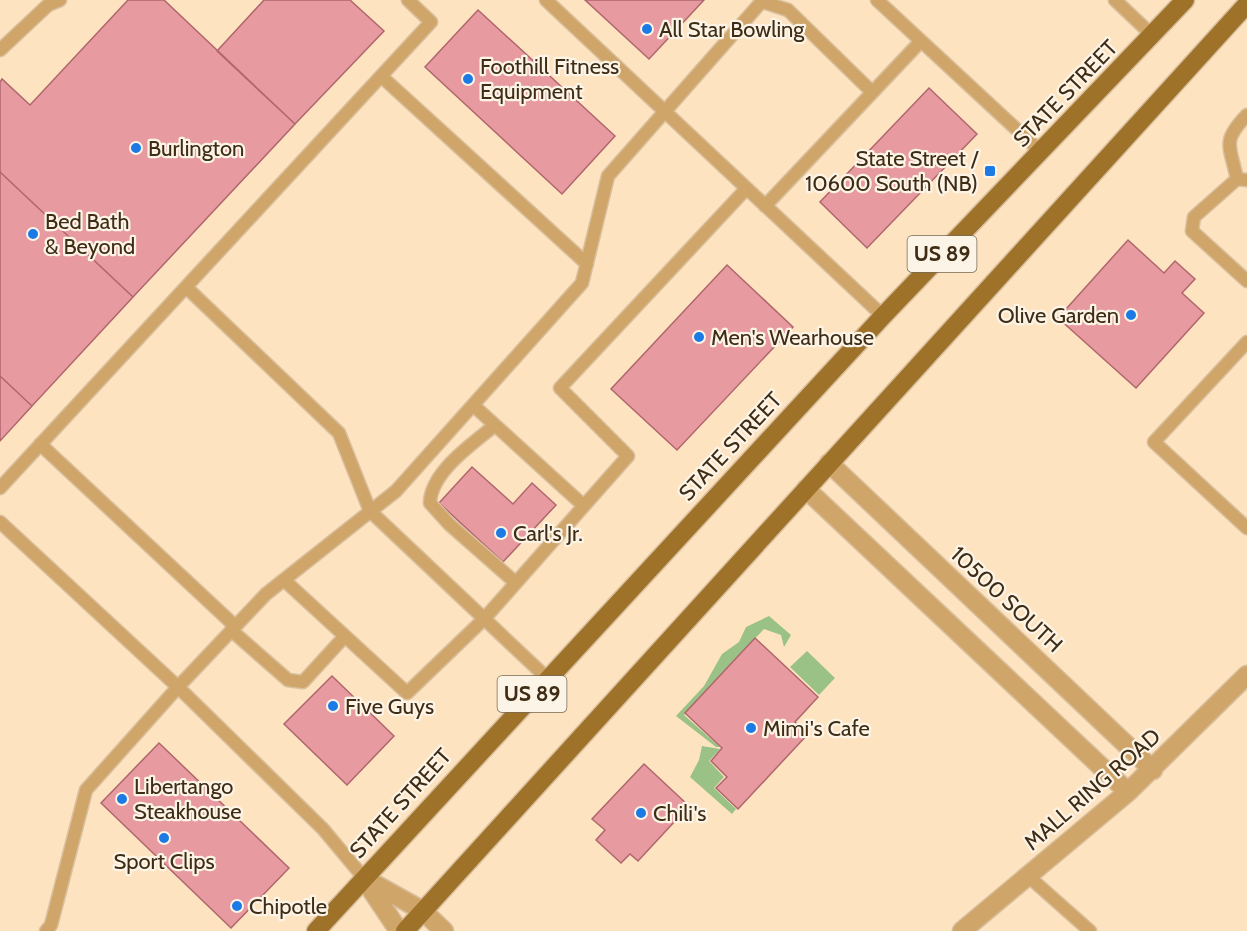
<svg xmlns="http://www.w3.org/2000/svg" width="1247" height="931" viewBox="0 0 1247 931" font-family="Cabin,sans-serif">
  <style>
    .green { fill: #9bc286 }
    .building { fill: #e79a9f; stroke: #af676d; stroke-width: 1.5 }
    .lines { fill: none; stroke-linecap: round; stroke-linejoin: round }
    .lane-casing { stroke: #d8bf9e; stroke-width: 15 }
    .street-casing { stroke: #d8bf9e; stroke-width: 21 }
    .primary-casing { stroke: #d8bf9e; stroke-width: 21 }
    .lane { stroke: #cfa569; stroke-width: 12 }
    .street { stroke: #cfa569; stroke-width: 18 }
    .primary { stroke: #9f722a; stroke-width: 18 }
    .poi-dot { fill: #1b7ae3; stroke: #fdf4e8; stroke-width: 2 }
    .labels { text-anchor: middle; stroke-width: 4.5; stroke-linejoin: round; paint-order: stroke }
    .shield { fill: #fdf4e8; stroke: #776954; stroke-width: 1.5 }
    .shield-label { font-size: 21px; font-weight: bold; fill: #3e2d14 }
    .poi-label { font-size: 22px; fill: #3e2d14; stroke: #fdf4e8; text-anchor: start }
    .street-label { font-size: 22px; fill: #3e2d14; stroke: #fdf4e8 }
  </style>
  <rect width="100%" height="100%" fill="#fee3c0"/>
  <path class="green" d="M769,616L791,635L784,647L781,635L764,629L684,715L720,747H716L676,716L704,686L722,654L739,642L746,627Z
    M807,651L835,678L819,695L790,667Z
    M702,746L720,749L709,761L724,777L714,788L736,809L732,814L690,777L699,760Z"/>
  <path class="building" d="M128,0H164L295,124L133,297L0,172V82L2,79L30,105Z
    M264,0H350L384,31L295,124L217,51Z
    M585,0H704L649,59Z
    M478,10L615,136L562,194L425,67Z
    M929,88L977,134L867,248L820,202Z
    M0,172L133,297L32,406L0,376Z
    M1128,240L1164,273L1175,261L1195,279L1182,293L1204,313L1136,388L1058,318Z
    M727,265L793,327L677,450L611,389Z
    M0,376L32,406L0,441Z
    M472,467L513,504L532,483L556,505L503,562L439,503Z
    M755,638L818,697L795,722L808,734L738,809L716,788L727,777L711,761L722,748L685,713Z
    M332,676L394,736L347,785L284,724Z
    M159,743L289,868L231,928L101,803Z
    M644,764L689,806L638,861L630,854L621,863L596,840L605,830L592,819Z"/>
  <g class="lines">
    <g class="lane-casing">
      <path id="lane" d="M546,0L883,316
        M877,0L1041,152
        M1115,0L1153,36
        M763,2L788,10L872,92
        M0,50L48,5L60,0
        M381,76L587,264
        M1237,179C1230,145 1221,142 1247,115
        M1247,180L1237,179L1194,217L1192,231L1247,281
        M765,206L921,41
        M186,287L339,433L370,511L547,678
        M1247,342L1154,442L1247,528
        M474,406L584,506
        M495,425C473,444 431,471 430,503L449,524L516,583
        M40,444L235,626
        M0,488L431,22L408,0
        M0,522L178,687L266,594L396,491L582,283L608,176L763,0
        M284,580L407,693L484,619L628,456L560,388L746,189
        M231,630L288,680L303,682L345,636
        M1028,876L1090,931
        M46,931L51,925L86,790L178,687L323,829L364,878"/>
    </g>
    <g class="street-casing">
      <path id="street" d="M829,463L1153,770
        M806,489L1128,792
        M364,878L423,911L444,931
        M366,882L399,931
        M962,931L1128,792L1247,675"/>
    </g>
    <g class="primary-casing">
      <path id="primary" d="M316,931L883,316L1185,0
        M405,931L1247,4"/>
    </g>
    <use href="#lane" class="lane"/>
    <use href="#street" class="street"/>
    <use href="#primary" class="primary"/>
  </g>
  <g class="poi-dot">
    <circle cx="647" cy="29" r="6"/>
    <circle cx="468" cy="79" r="6"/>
    <circle cx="136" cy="148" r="6"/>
    <rect x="984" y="165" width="12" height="12" rx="3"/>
    <circle cx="33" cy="234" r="6"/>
    <circle cx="1131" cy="315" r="6"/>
    <circle cx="699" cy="337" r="6"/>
    <circle cx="501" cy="533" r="6"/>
    <circle cx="333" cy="706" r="6"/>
    <circle cx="751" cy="728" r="6"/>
    <circle cx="122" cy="799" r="6"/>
    <circle cx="641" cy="813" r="6"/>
    <circle cx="164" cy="838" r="6"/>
    <circle cx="237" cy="906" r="6"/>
  </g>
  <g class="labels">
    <g class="shield">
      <rect x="907.5" y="236" width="69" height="36" rx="4.5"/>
      <rect x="497.5" y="676" width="69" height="36" rx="4.5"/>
    </g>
    <g class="shield-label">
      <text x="942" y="261">US 89</text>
      <text x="532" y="701">US 89</text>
    </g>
    <g class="poi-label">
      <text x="659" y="37">All Star Bowling</text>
      <text x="480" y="74">Foothill Fitness<tspan x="480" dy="25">Equipment</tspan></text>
      <text x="148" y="156">Burlington</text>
      <text x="978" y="166" text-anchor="end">State Street /<tspan x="978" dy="25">10600 South (NB)</tspan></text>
      <text x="45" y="229">Bed Bath<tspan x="45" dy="25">&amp; Beyond</tspan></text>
      <text x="1119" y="323" text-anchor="end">Olive Garden</text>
      <text x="711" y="345">Men's Wearhouse</text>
      <text x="513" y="541">Carl's Jr.</text>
      <text x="345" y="714">Five Guys</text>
      <text x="763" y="736">Mimi's Cafe</text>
      <text x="134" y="794">Libertango<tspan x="134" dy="25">Steakhouse</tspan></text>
      <text x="653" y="821">Chili's</text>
      <text x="164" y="869" text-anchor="middle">Sport Clips</text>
      <text x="249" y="914">Chipotle</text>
    </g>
    <g class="street-label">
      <text transform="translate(1065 93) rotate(-46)" y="8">STATE STREET</text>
      <text transform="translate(730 446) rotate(-47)" y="8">STATE STREET</text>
      <text transform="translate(1007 599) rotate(43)" y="8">10500 SOUTH</text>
      <text transform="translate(1092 789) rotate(-41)" y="8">MALL RING ROAD</text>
      <text transform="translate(400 803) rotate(-48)" y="8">STATE STREET</text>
    </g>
  </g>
</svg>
